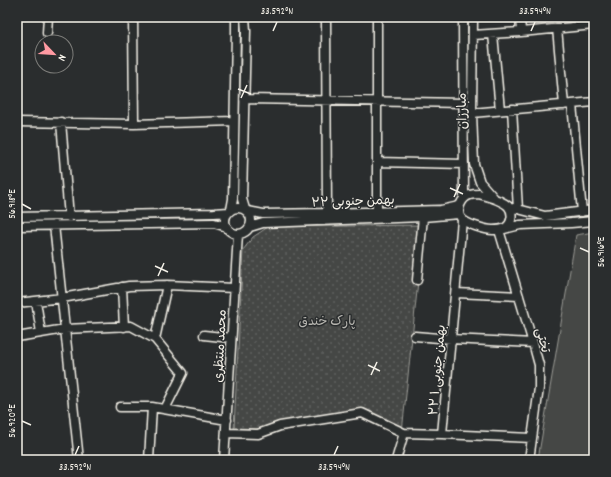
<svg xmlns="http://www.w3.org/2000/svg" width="611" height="477" viewBox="0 0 611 477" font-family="Dekko,'Playpen Sans Arabic',sans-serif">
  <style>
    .grass { fill: #444645; stroke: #9c9c96 }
    .park { fill: url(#park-dots); stroke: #9c9c96 }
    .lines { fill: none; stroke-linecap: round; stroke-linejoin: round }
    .minor-casing { stroke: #f4f1e8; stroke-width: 11 }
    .minor { stroke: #2a2d2e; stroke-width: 8 }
    .ticks { fill: none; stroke: #f4f1e8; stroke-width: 1.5 }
    .labels { text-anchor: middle; stroke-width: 3; stroke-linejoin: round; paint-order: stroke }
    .street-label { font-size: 13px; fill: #f4f1e8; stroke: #2a2d2e }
    .park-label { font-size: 13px; fill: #b6b5af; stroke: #2a2d2e }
    .neatline { fill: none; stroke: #f4f1e8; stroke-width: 1.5 }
    .ticks-label { font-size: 10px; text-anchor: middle; fill: #f4f1e8 }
  </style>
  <defs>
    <pattern id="park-dots" width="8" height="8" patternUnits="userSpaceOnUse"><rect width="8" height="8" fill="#444645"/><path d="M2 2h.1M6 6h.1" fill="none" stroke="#606160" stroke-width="1.8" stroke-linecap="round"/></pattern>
  </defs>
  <rect width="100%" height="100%" fill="#2a2d2e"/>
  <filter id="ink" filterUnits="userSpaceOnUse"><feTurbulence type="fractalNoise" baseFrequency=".025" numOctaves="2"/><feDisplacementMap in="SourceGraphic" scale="8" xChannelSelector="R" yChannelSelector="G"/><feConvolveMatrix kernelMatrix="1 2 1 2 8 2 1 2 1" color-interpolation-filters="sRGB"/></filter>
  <g filter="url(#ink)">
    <path class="grass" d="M594,232V460H548L538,459L576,235Z"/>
    <path class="park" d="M424,225L402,432L361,410L263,429L234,428L243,250L253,237L268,227Z"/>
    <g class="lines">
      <g class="minor-casing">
        <path id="minor" d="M133,17L134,124
          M326,17L327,213
          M377,17V212
          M463,17L464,198
          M473,17L472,113L474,164L480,182L494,198
          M520,17L521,32
          M582,17L583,26
          M557,28L564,105
          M47,33L48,17
          M493,34L500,110
          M473,35L521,32L594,25
          M244,99L463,103
          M572,104L582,212
          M512,109L518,209
          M472,113L594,102
          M17,122L134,124L234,121
          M61,122L69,217
          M377,162L464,164
          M479,194C489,197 500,199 508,206C514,213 512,224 505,228C501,230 497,230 493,230C486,230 465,224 461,218C456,210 461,198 470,195C473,194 476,194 479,194Z
          M225 221a13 13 0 1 1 26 0a13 13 0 1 1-26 0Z
          M514,208L545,216L594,210
          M245,209L242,199L246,31L245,17
          M231,210L233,199L236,31V17
          M248,211L263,214L327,213L441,210L459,206
          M17,217L214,213L229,212
          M54,225L79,460
          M17,226L214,223L227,227
          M250,227L263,223L423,217L459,214
          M504,229L520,225L571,223L594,221
          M499,230L533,343L539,365V388L529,460
          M417,280L423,217
          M122,287L124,327
          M456,293L519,296
          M36,301L41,333
          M17,303L62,298L129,286L167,285L234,288
          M204,335L231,338
          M415,336L451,339L533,343
          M17,337L65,329L131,326L155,339L183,373L165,409
          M155,339L167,285
          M120,407H152L227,420
          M226,433L258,434L280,426L362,413L404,433L396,460
          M404,433L442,434L532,438
          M442,434L462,220
          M149,460L152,407
          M224,460L238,234"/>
      </g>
      <use href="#minor" class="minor"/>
    </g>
  </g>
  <path class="ticks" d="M273,31L277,22M531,31L535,22M238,89L251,94M241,98L247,85M450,188L463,194M454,197L460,184M22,204L31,209M580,248L589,252M155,266L168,272M158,276L164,263M368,365L380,371M371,375L377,362M22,421L31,425M75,455L79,446M334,455L338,446"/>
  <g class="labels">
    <g class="street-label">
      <text transform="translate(461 111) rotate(-91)" y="5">مبارزان</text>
      <text transform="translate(353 200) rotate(-2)" y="5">۲۲ بهمن جنوبی</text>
      <text transform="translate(544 340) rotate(75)" y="5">تختی</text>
      <text transform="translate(219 346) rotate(-87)" y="5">محمد منتظری</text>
      <text transform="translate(436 370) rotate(-85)" y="5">۲۲ بهمن جنوبی ۱</text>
    </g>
    <g class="park-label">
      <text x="327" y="325">پارک خندق</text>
    </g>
  </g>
  <rect width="611" height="477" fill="none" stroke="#2a2d2e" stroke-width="44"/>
  <g transform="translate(54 54) rotate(115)"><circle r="19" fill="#2a2d2e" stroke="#7b7b78"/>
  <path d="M0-3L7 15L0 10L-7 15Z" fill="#ff9aa2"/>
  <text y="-6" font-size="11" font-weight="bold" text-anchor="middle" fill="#f4f1e8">N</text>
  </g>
  <rect x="22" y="22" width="567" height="433" class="neatline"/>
  <g class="ticks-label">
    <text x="277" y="14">33.592°N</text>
    <text x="535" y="14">33.594°N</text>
    <text transform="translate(11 204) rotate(-90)" y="4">56.918°E</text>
    <text transform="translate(600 252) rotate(-90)" y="4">56.916°E</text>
    <text transform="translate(11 421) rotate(-90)" y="4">56.920°E</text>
    <text x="75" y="470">33.592°N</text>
    <text x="334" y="470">33.594°N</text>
  </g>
</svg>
